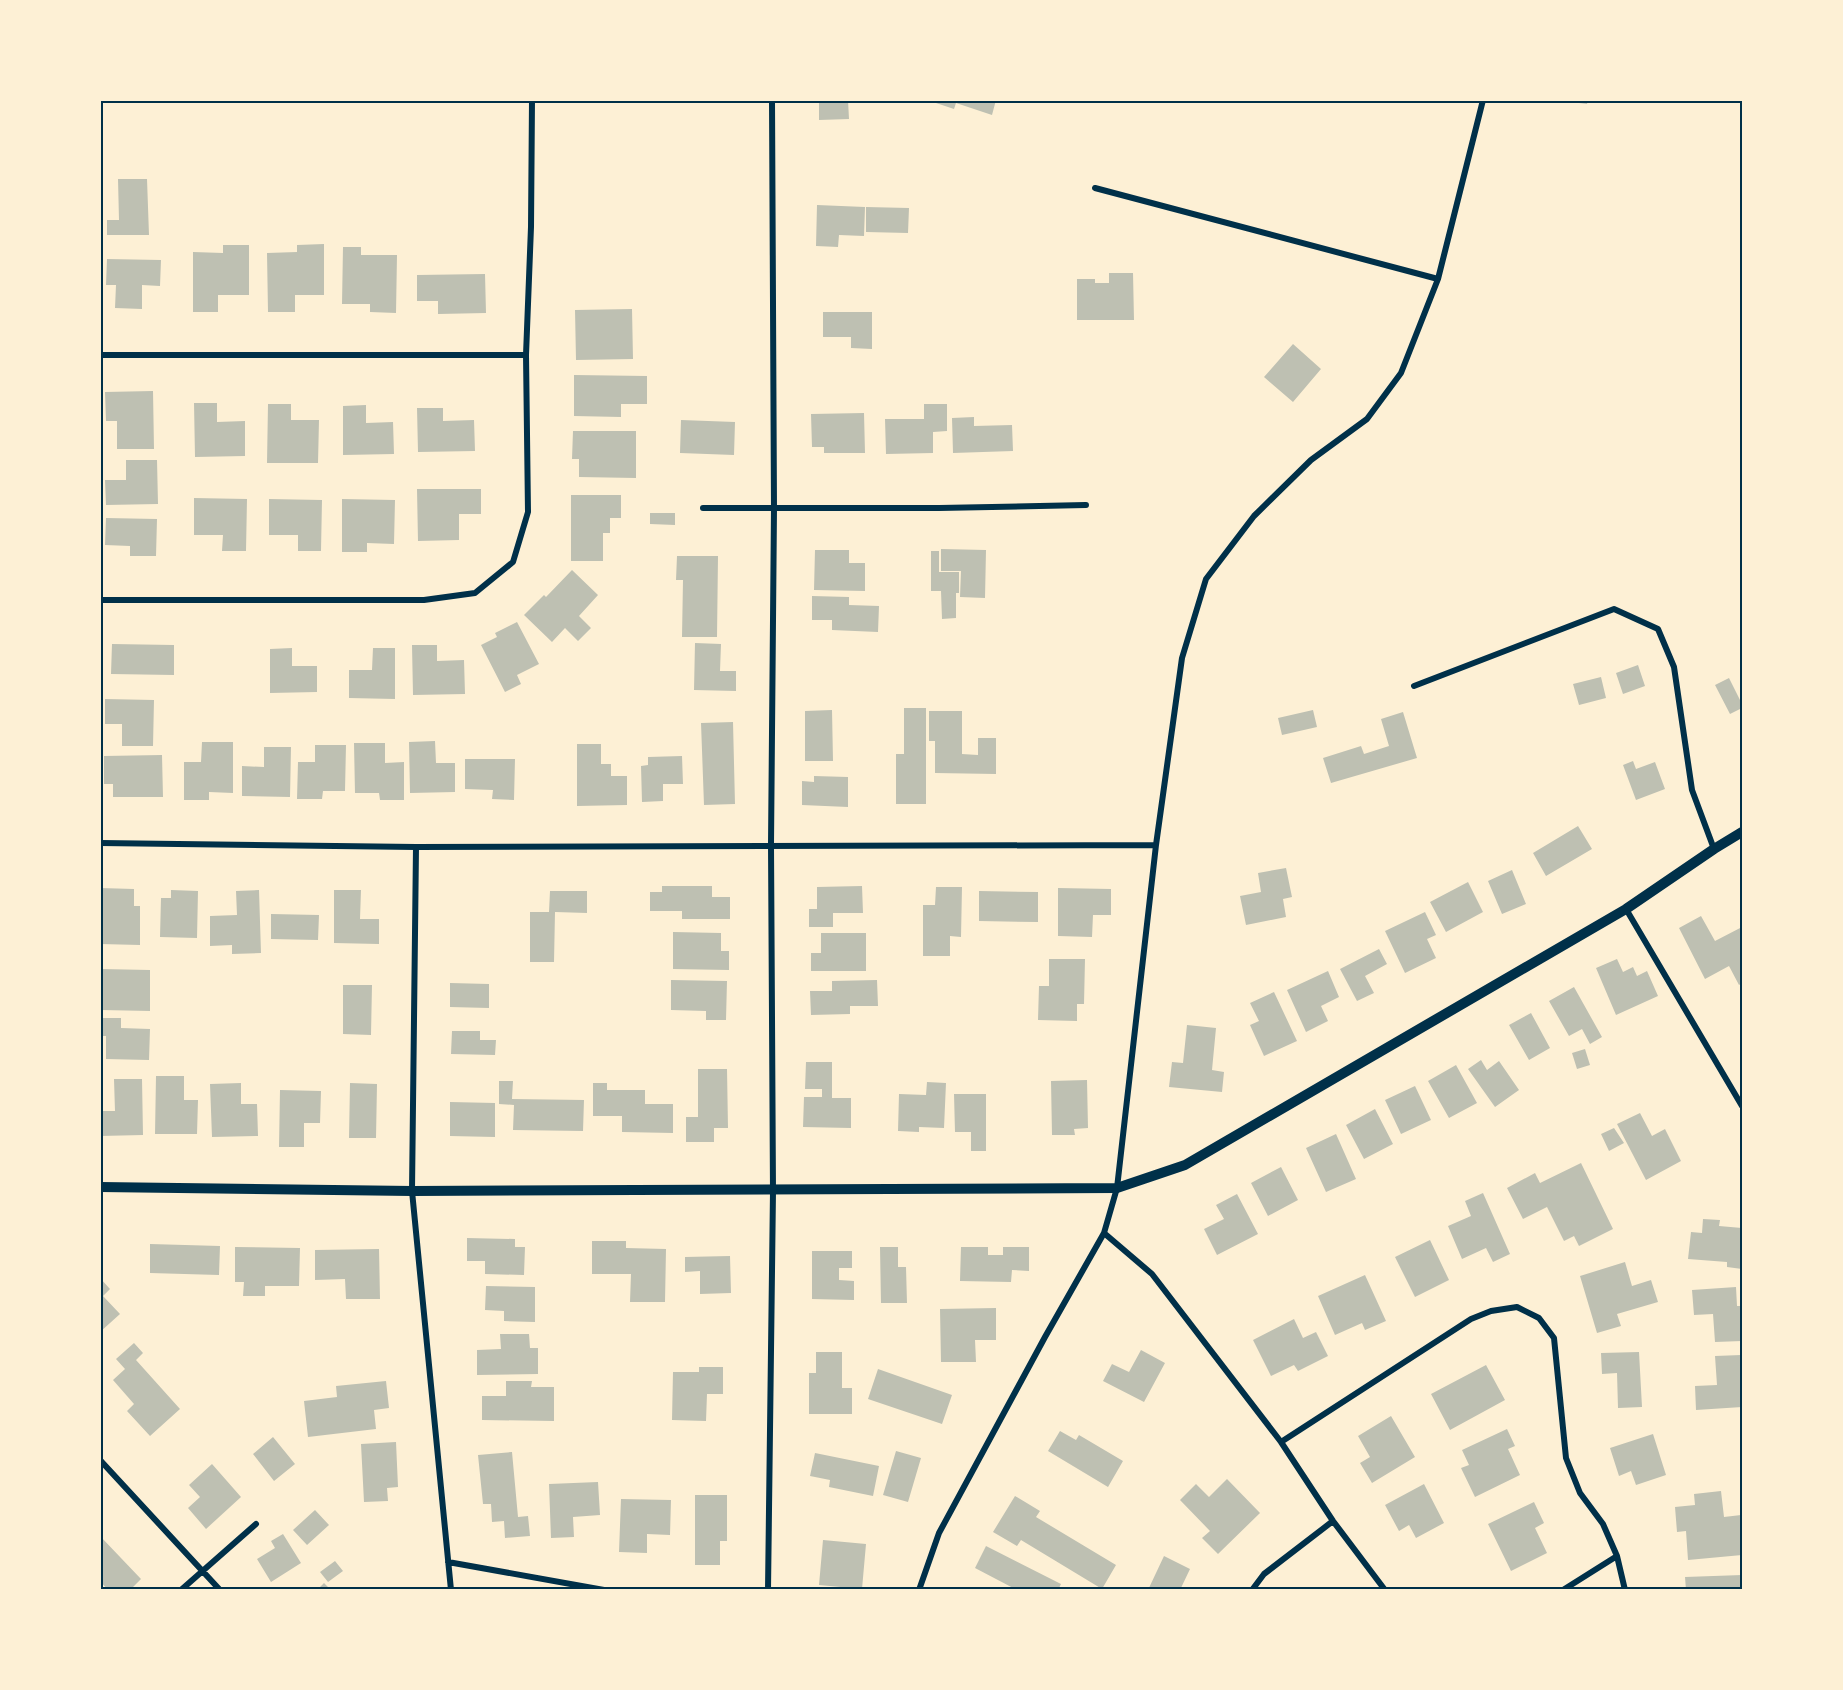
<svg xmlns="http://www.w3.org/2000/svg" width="1843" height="1690" viewBox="0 0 1843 1690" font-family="'PT Sans Narrow',sans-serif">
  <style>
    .building { fill: #bec0b2 }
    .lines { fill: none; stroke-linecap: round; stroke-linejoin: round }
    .minor { stroke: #003049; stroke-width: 6 }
    .tertiary { stroke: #003049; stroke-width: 10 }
    .neatline { fill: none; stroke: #003049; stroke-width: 2 }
  </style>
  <rect width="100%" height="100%" fill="#fdf0d5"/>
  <path class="building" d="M819,100H848L849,119L819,120Z
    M996,100L992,115L956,103L954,109L930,101Z
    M1571,100H1588L1587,104L1571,102Z
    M118,179H147L149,235H107V220H119Z
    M817,205L865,207L864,236L839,235L838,247L816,246Z
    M866,207L909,208L908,233L866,232Z
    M324,244V295H295V312H268L267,253L297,252V245Z
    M223,245H249V295H218V312H193V252L223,253Z
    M343,247H361V255H397L396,313L370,312V304H342Z
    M107,259L161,260L160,286L142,285V309L115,308L116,285H106Z
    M1109,273H1133L1134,320H1077V279H1095V283H1109Z
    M485,274L486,313L438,314V301H417V275Z
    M632,309L633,359L576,360L575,310Z
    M823,312H872V349L851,348V337H823Z
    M1293,344L1321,369L1293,402L1264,377Z
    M574,375L647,376V404H621V417L574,416Z
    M153,391L154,449H117V421H106L105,392Z
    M194,403H217V422L245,421V456L195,457Z
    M268,404H291V420H319L318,463H267Z
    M924,404H947V431L933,432V453L886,454L885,419H924Z
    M366,405V423L393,422L394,454L343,455V406Z
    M417,408H443V421L474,420L475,451L418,452Z
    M864,413L865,453H824V447H812L811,414Z
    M974,417V426L1012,425L1013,451L953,453L952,418Z
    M681,420L735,422L734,455L680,453Z
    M573,431H636V478L579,477V459H572Z
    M126,460H157L158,504L106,505L105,480H126Z
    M417,489H481V514H459V540L418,541Z
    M571,495H621V518H610V533H603V561H571Z
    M194,498L247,499L246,551H222L223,535H194Z
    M269,499L322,500L321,551H298V535H269Z
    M342,499L395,500L394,544L367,543V552H342Z
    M650,513H675V525L650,524Z
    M106,518L157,519L156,556H130V546L105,545Z
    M941,549L986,550L985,598L960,597L961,571H941Z
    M815,550H849V563H865V591L814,590Z
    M931,551H939V572H959V593H956V618L942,619L941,591H931Z
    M677,556H718L717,637H682L683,580H676Z
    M572,570L598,595L579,616L591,628L578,641L565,628L552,642L524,615L544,595L546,597Z
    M812,596L849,597V605L879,606L878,632L832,630V620H812Z
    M517,622L539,664L517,675L521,684L505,692L481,645L497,637L495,633Z
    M695,643L721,644L720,671H736V691L694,690Z
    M112,644L174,645V675L111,674Z
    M412,645H437V661L464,660L465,694L413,695Z
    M292,648V666H317V692L270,693V649Z
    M373,648H395V699L349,698V670H372Z
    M1638,665L1645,686L1623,694L1616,673Z
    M1601,677L1606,698L1579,705L1573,684Z
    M1729,678L1742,704V708L1730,714L1715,685Z
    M105,699L154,700L153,746H122V724H105Z
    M904,708H926V804H896V754H904Z
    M832,710L833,761H805V711Z
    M1313,710L1317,727L1282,735L1278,718Z
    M929,711H962V754L978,755V738H996V774L935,773V741H929Z
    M1403,712L1417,758L1331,783L1323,758L1361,746L1364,754L1389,746L1381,719Z
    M733,722L735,804L704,805L701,723Z
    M435,741L436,763H455V792L410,793L409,742Z
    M202,742H233V793L209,792V800H184V762H201Z
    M354,743H385V763L404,762V800H380L379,793H355Z
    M577,744H601V764H611V776H627V805L577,806Z
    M315,745H346L345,791H323L322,799H297L298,762H315Z
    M264,747H291L290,797L242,796V766L264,767Z
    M162,755L163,797H113V784H104V756Z
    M682,756L683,784H663V801L642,802L641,766L648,765V757Z
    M465,759H515L514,800L492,799L493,790L465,789Z
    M1633,761L1636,769L1655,762L1665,789L1636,800L1623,765Z
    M814,776L848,777V807L802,805V781L814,782Z
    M1578,826L1592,849L1546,876L1533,853Z
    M1286,868L1292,897L1283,899L1286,917L1246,925L1240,896L1261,892L1258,873Z
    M1512,870L1526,904L1502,914L1488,881Z
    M1468,882L1483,912L1446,932L1430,902Z
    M662,886H712V897H730V919H682V911H650V892H662Z
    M862,886L863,913H833V927H809V909H817V887Z
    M936,887H962L961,937L950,936V956H923V905H935Z
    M100,888L134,889V906H140V945L100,944Z
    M1058,888L1111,889V915H1093L1092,937L1058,936Z
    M171,890L198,891L197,938L160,937L161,898H171Z
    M259,890L261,953L232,954V945L210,946V916L237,915L236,891Z
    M334,890H361L360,919H379V944L334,943Z
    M550,891H587V913L555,912L554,962H530V912H549Z
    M979,891L1038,892V922L979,921Z
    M1425,912L1436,935L1427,939L1436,958L1405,973L1385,931Z
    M271,914L319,915L318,940L271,939Z
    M1701,916L1715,941L1742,927V983L1739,985L1729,966L1705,979L1679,928Z
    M673,932L721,933V951H729V970L673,969Z
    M821,933H866V971H811V953H821Z
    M1379,949L1387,964L1365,976L1374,993L1357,1001L1340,969Z
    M1049,959H1085L1084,1004H1077V1021L1038,1020L1039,986H1049Z
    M1617,959L1623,972L1633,967L1637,976L1647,971L1658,996L1616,1015L1596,968Z
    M101,969L150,970V1011L101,1010Z
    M1328,971L1339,997L1321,1006L1328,1021L1306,1032L1287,990Z
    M671,980L727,981L726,1020H706V1011L671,1010Z
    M877,980L878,1006H850V1014L811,1015L810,991H832V981Z
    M450,983L489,984V1008L450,1007Z
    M343,985H372L371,1035L343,1034Z
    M1574,987L1602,1037L1590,1044L1582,1029L1569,1036L1549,1001Z
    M1274,992L1297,1041L1264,1056L1250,1025L1259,1021L1250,1003Z
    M1531,1013L1550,1048L1529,1060L1509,1025Z
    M100,1018H121V1028L150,1029L149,1060L106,1059V1036H100Z
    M1187,1025L1216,1028L1212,1070L1224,1072L1222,1092L1169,1087L1172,1062L1183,1063Z
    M452,1031H480V1040H496L495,1055L451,1054Z
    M1585,1049L1590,1065L1577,1069L1572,1053Z
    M1481,1060L1487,1070L1499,1061L1519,1090L1495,1107L1468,1069Z
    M806,1062H832V1098H851V1128L803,1127L804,1097H822V1089H805Z
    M1456,1065L1477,1103L1449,1118L1428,1081Z
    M698,1069H727L728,1128H714V1142H686V1117H698Z
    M156,1076H184V1100H198L197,1134H155Z
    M114,1079H142L143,1135L100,1136V1111H115Z
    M1087,1080L1088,1128L1074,1129L1075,1135H1052L1051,1081Z
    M499,1081H513L512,1099L584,1100L583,1131L513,1130L514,1105L499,1104Z
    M927,1082L946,1083L944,1128L919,1127V1132L898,1131L899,1094L926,1095Z
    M241,1083V1104H257L258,1136L212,1137L210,1084Z
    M350,1083L377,1084L376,1138H349Z
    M593,1083H607V1090H645V1104H673V1133L622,1132V1116H593Z
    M1415,1086L1431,1120L1401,1134L1385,1100Z
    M280,1090L321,1091L320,1123H304V1147H279Z
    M954,1094H986V1151H971V1132H955Z
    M450,1102L495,1103V1137L450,1136Z
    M1375,1109L1393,1144L1364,1159L1346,1125Z
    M1640,1113L1652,1136L1665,1129L1681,1161L1646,1180L1617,1124Z
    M1614,1128L1624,1143L1609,1151L1601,1134Z
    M1336,1134L1356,1179L1326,1192L1306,1148Z
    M1581,1163L1613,1229L1579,1246L1574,1236L1564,1241L1547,1207L1523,1219L1507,1188L1535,1173L1540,1183Z
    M1281,1167L1298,1200L1268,1216L1251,1183Z
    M1483,1193L1510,1254L1493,1262L1486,1248L1462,1259L1448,1226L1471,1216L1465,1201Z
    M1237,1194L1258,1234L1217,1255L1204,1229L1224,1219L1216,1205Z
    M1703,1219L1720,1220L1719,1226L1742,1228V1269L1727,1267V1262L1688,1259L1691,1232L1702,1233Z
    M467,1238L515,1239V1247H525L524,1275L485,1274V1261H467Z
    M1430,1240L1449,1280L1415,1297L1395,1257Z
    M592,1241H626V1248L666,1249L665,1302H630L631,1274H592Z
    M150,1244L220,1246L219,1275L150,1273Z
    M235,1247L300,1248L299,1286H265V1296H243L244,1282H235Z
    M880,1247H898V1267H906L907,1303H881Z
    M961,1247H988V1255H1003V1247H1029V1271L1012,1270L1011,1282L960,1281Z
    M379,1249L380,1299H346L345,1279L315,1280V1250Z
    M812,1251H852V1268H839V1280L854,1281V1300L812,1299Z
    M730,1256L731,1293L700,1294V1271L685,1272V1257Z
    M1625,1262L1632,1286L1651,1280L1658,1302L1617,1314L1621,1326L1597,1333L1580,1276Z
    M1365,1275L1386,1321L1365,1330L1362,1323L1335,1335L1318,1296Z
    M100,1278L110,1289L103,1296L120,1314L100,1332Z
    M486,1286L535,1287V1322L504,1321V1311L485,1310Z
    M1736,1287L1737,1306H1742V1341L1715,1342L1713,1314L1694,1315L1692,1290Z
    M996,1308V1340H975L976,1362H941L940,1309Z
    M1294,1319L1303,1338L1316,1332L1328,1356L1298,1371L1294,1365L1271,1376L1253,1340Z
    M500,1334H529L530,1348H538V1374L477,1375V1350L501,1349Z
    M134,1343L143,1353L136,1360L180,1409L150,1436L127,1411L134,1404L113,1380L125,1369L116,1359Z
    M1141,1350L1165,1363L1144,1402L1103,1381L1112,1364L1129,1372Z
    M816,1352H842V1388H852V1414H809V1373H816Z
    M1639,1352L1642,1407L1618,1408L1617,1373L1602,1374L1601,1353Z
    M1741,1355L1742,1407L1696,1410L1695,1386L1717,1385L1715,1356Z
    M1486,1365L1505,1400L1450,1430L1431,1394Z
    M699,1367H723V1394H707L706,1421L672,1420L673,1372H699Z
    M878,1369L952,1395L942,1424L868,1399Z
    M386,1381L389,1408L374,1410L376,1429L308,1437L304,1401L337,1397L336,1386Z
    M506,1381H532L531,1387H554V1421L482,1420V1396H506Z
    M1391,1416L1415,1457L1372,1483L1360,1463L1370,1457L1358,1436Z
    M1507,1429L1515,1446L1508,1449L1520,1475L1475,1497L1461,1468L1469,1465L1462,1450Z
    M1060,1431L1076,1440L1079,1435L1123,1461L1108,1487L1048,1451Z
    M1653,1434L1666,1475L1636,1485L1631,1471L1619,1476L1610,1448Z
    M273,1437L295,1464L274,1481L253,1454Z
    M396,1442L398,1487L387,1488L388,1501L364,1502L361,1444Z
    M896,1451L921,1458L908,1502L883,1495Z
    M512,1452L518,1517L528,1516L530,1536L505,1538L504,1521L492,1522L491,1504H483L478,1455Z
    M815,1453L879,1466L873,1496L829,1487L830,1480L810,1476Z
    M212,1464L241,1497L206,1529L188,1508L200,1497L189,1485Z
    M1227,1479L1260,1513L1218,1554L1202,1538L1210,1531L1180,1500L1196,1484L1209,1497Z
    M598,1482L600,1515L573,1517L574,1537L551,1538L549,1484Z
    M1424,1484L1444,1523L1416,1538L1409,1525L1399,1531L1385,1505Z
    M1721,1491L1724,1517L1741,1515L1742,1555L1688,1560L1686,1531L1677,1532L1675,1507L1695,1505L1694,1494Z
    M695,1495H727V1541H720V1565H695Z
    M1015,1496L1040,1511L1036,1517L1116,1565L1102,1589L1021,1540L1017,1546L993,1532Z
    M621,1499L671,1500L670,1535L647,1534V1553L619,1552Z
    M1534,1502L1544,1523L1535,1528L1547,1553L1511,1571L1488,1524Z
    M315,1510L329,1525L307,1545L293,1530Z
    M283,1534L301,1563L271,1582L257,1559L275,1548L271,1541Z
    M100,1536L141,1579L130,1590H108L100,1581Z
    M823,1540L866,1544L862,1589L819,1585Z
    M986,1546L1061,1584L1058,1590H1017L975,1568Z
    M1164,1556L1190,1569L1180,1590H1148Z
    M335,1561L343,1571L328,1582L320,1572Z
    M1742,1575V1590H1686L1685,1577Z
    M324,1583L331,1590H317Z"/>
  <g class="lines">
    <path class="minor" d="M1095,188L1438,279
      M100,355H526
      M703,508H939L1086,505
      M100,600H424L475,593L513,562L528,512L526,355L531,227L532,100
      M1414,686L1614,609L1658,629L1674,667L1692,790L1714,849
      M100,843L416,847L1156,845
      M416,847L412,1191L451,1590
      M1626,909L1742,1106
      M1104,1233L1152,1274L1281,1442L1333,1521L1385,1590
      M1281,1442L1471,1319L1491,1311L1517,1307L1539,1318L1554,1338L1566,1458L1580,1493L1603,1524L1617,1556L1625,1590
      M100,1460L220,1590
      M448,1562L604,1590
      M181,1590L256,1524
      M768,1590L773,1191L771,845L774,508L772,100
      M919,1590L939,1533L1045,1337L1104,1233L1117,1188L1156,845L1182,658L1206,579L1254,516L1311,460L1367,419L1401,373L1438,279L1483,100
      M1252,1590L1264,1574L1333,1521
      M1563,1590L1617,1556"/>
    <path class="tertiary" d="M100,1187L412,1191L1117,1188L1185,1165L1626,909L1714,849L1742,832"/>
  </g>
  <rect width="1843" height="1690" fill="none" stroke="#fdf0d5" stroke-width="204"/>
  <rect x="102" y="102" width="1639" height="1486" class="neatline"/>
</svg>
